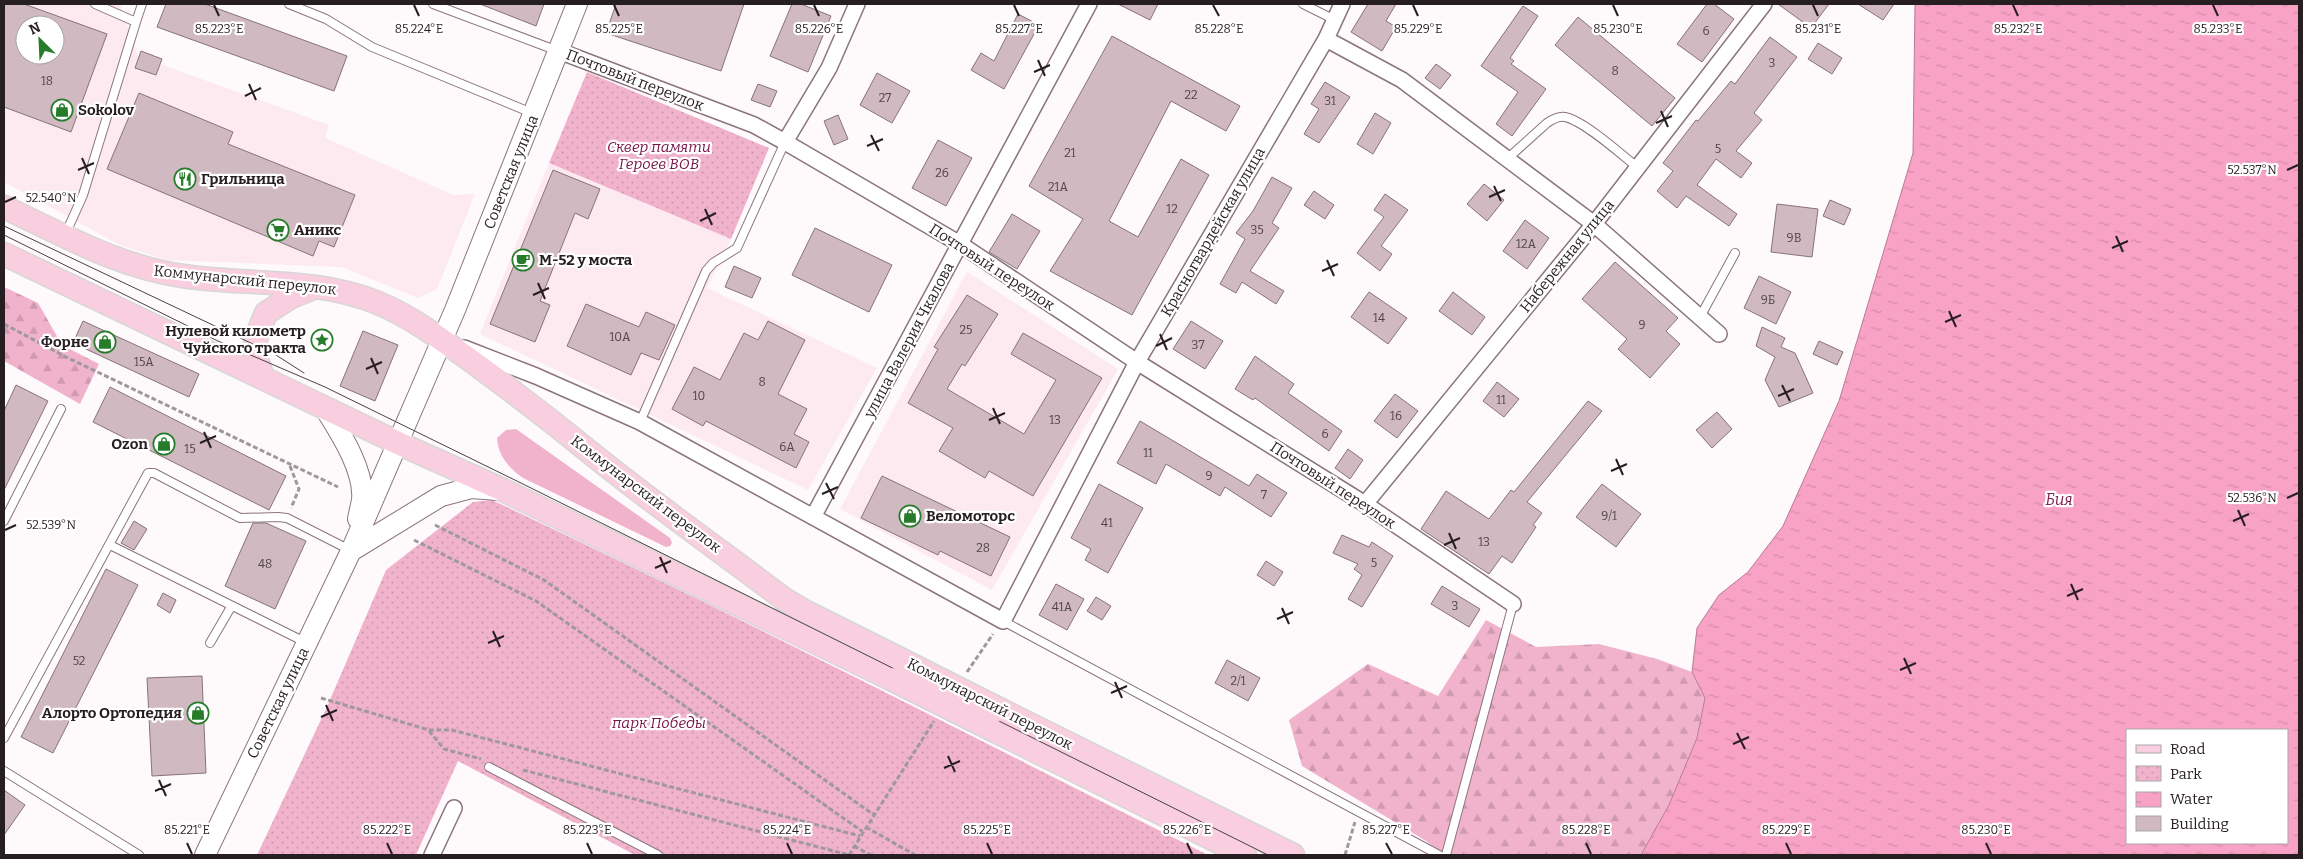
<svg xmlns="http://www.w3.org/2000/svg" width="2303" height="859" viewBox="0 0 2303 859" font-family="Bitter,serif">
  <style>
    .built { fill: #fde9f0; fill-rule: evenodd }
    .grass { fill: #f1b3cb }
    .forest { fill: url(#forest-firs) }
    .park { fill: url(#park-dots) }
    .water { fill: url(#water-ripples); stroke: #b97a94; fill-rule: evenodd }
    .building { fill: #d0b9c1; stroke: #88727a; fill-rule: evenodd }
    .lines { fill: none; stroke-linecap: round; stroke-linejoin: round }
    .lane-casing { stroke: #8b757d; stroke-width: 10 }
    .street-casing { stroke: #8b757d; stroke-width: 18 }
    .secondary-casing { stroke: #8b757d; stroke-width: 22 }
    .primary-casing { stroke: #d8d6d7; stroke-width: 25 }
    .path { stroke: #a0999c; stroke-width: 3; stroke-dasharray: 5 2.5; stroke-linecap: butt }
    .lane { stroke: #fff; stroke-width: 8 }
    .street { stroke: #fff; stroke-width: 15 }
    .secondary { stroke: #fff; stroke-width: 20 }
    .primary { stroke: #f9cedf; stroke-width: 22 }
    .tram { stroke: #494145; stroke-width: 1 }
    .primary-bridge-casing { stroke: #d8d6d7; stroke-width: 25; stroke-linecap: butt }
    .primary-bridge { stroke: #f9cedf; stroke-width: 22 }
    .ticks { fill: none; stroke: #271e22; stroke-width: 2 }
    .labels { text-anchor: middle; stroke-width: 4.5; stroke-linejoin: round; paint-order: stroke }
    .number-label { font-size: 12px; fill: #51454a }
    .street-label { font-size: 15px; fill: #271e22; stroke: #fff }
    .poi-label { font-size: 15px; font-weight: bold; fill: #271e22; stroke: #fff; text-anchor: start }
    .park-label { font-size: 15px; font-style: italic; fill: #771449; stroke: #fff }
    .water-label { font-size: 16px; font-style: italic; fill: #822052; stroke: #fff }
    .ticks-label { font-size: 12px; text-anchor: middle; fill: #271e22; stroke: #fff; stroke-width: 4.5; stroke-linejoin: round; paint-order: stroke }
  </style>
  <defs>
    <pattern id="forest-firs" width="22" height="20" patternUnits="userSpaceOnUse" patternTransform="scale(1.25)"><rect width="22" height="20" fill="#f1b3cb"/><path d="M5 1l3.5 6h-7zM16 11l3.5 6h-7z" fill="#cf9aae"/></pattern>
    <pattern id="park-dots" width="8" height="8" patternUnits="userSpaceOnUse" patternTransform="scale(1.25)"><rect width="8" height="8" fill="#f1b3cb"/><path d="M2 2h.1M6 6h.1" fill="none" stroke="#cf9aae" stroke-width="1.8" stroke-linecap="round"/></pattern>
    <pattern id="water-ripples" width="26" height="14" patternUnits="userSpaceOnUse" patternTransform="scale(1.25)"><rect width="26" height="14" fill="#f8a2c5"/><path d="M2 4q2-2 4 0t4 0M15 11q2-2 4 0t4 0" fill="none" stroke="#d58ba9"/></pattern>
  </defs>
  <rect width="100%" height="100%" fill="#fef9fb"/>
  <path class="built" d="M4,4H120L138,56L329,125L325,138L453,195L475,194L437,289L418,298L342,267L167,260L120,245L4,182ZM25,25H55V55H25Z
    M549,163L731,239L707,288L877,368L808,490L480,334Z
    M967,272L1118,369L992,590L840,509Z"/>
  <path class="grass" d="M516,429L670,538L672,543L670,546L666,547L523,478C509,468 498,456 497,438L506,430Z"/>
  <path class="forest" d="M4,287L38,303L62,345L99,364L80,404L4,361Z
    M1486,620L1536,647L1599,644L1657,659L1692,672L1705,698L1697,738L1669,805L1641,855H1443L1426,841L1302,766L1289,720L1368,664L1438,696Z"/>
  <path class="park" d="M587,72L769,148L731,239L549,163Z
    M492,500C733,613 970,736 1208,855H635L458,761L416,855H257L326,709L386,570L473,502Z"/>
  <path class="water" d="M1915,4H2299V855H1641L1669,805L1697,738L1705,698L1692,672L1697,628L1719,595L1748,572L1783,526L1839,401L1913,153ZM2127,730H2287V843H2127Z"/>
  <path class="building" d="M4,4H24L107,34L71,132L4,107ZM25,25H55V55H25Z
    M166,4H205L347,56L334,91L157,27Z
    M480,4H544L536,26Z
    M616,4H744L721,71L606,33Z
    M792,4H801L831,16L808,72L770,56Z
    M1118,4H1158L1150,20Z
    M1368,4H1396L1386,21L1396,27L1382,51L1351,32Z
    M1707,4H1714L1734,19L1702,62L1677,44Z
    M1778,4H1829L1811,28Z
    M1858,4H1894L1883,20Z
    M1523,6L1538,16L1510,58L1514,61L1511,64L1546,89L1512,136L1496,124L1518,92L1481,66Z
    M1018,14L1039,25L1004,89L971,70L981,53L994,61Z
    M1578,17L1675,98L1652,126L1555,45Z
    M1112,36L1240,106L1226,131L1171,101L1109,221L1138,237L1181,159L1209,175L1132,315L1050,271L1083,219L1029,186Z
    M1770,37L1797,57L1754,113L1762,120L1736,151L1752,163L1741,178L1716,159L1697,185L1737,214L1729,226L1686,196L1677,208L1657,191L1673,171L1663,163L1696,120L1698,121L1731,81L1735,84Z
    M1818,43L1842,58L1832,74L1808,59Z
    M141,51L162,59L156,75L135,68Z
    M1436,64L1451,75L1440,89L1425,78Z
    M877,73L910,91L892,123L860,105Z
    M1325,82L1350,97L1319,143L1304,134L1319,109L1311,104Z
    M758,84L777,91L770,107L751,100Z
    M139,93L233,132L228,144L355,195L334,247L319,241L313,256L107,169Z
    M1375,113L1391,123L1373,154L1357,144Z
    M838,115L848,139L834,145L824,121Z
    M938,140L972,158L946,206L912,188Z
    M553,170L600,189L588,219L575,213L540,301L550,305L535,342L490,324Z
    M1272,177L1292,188L1272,223L1279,228L1250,271L1284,291L1276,304L1242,282L1236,293L1220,284L1245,239L1236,233L1253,211Z
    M1484,184L1504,200L1487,221L1467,204Z
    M1314,191L1334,205L1325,219L1304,205Z
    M1385,194L1408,210L1381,246L1392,254L1380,271L1357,253L1384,217L1374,210Z
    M1830,200L1851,209L1844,225L1823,216Z
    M1777,204L1818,209L1812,257L1771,252Z
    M1012,214L1040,231L1017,269L989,252Z
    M1525,220L1549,238L1527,269L1503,251Z
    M815,228L892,265L869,312L792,275Z
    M1615,262L1678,318L1666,331L1680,344L1650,378L1618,349L1627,339L1582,299Z
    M734,266L761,278L752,298L725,287Z
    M1759,276L1791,292L1776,324L1744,308Z
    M1369,292L1407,318L1388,344L1351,317Z
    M1453,292L1485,317L1472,335L1439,311Z
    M967,295L998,314L965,366L962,364L947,389L1024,434L1056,380L1011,354L1023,333L1102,378L1033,496L989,471L985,478L939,451L953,428L908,403L938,349L934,347Z
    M586,304L639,327L646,312L675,325L659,360L641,353L631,375L567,346Z
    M83,321L199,374L189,397L73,343Z
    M768,321L805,340L778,394L807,409L794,434L809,442L796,468L706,421L703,426L672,409L694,367L720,380L744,333L758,340Z
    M1191,321L1223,341L1205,369L1173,349Z
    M1762,327L1785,338L1781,347L1795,353L1813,393L1779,407L1765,380L1775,357L1756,346Z
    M363,331L398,345L375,401L340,386Z
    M1819,341L1843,352L1837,365L1813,354Z
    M1255,356L1294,384L1288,393L1342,431L1329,451L1255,398L1253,400L1235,389Z
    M1497,382L1519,399L1504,417L1483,401Z
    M16,385L48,401L4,490V411Z
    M110,387L286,476L269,510L93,422Z
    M1395,394L1418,411L1397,438L1374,421Z
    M1588,401L1602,411L1527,502L1542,513L1533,525L1536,527L1512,563L1502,556L1489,574L1421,529L1446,491L1489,519L1511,490L1514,492Z
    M1717,412L1732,429L1712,448L1696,430Z
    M1140,421L1249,486L1257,474L1287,493L1271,517L1225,487L1220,496L1166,464L1156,484L1117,463Z
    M1348,449L1363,460L1350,479L1335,468Z
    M882,476L1010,537L991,576L940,551L938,555L861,518Z
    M1099,484L1143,508L1108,573L1085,560L1091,549L1071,538Z
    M1602,484L1641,514L1616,547L1576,517Z
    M134,521L147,529L134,550L121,543Z
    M253,523H266L306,541L275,609L225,586Z
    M1342,535L1369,547L1372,542L1393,556L1362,607L1348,599L1362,575L1354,569L1358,564L1333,553Z
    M1266,561L1283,572L1274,586L1257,575Z
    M106,569L138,585L53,753L21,737Z
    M1056,584L1084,599L1067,630L1039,615Z
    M1442,586L1480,609L1469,627L1431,604Z
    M163,593L176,600L170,613L157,605Z
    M1096,597L1111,606L1102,620L1087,611Z
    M1227,660L1260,678L1248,701L1215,683Z
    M202,676L206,773L152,776L147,678Z
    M4,790L25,805L4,835Z"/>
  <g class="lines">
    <g class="lane-casing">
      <path id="lane" d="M289,4L326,19L372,47L532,113
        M433,4L558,51
        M1303,4L1335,20
        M136,22L142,4
        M1507,159L1547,123C1553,119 1559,116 1565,117C1583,120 1622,155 1637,167
        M65,235L83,195L136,22L95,4
        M1700,317L1735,253
        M640,422L706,271L713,263L737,248L785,142
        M4,521L61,409
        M110,545L307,643
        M1003,621L1439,855
        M210,643L231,607
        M4,738L148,473H154L240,518L278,517L287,518L350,550
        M489,767L658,855
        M4,771L139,855
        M1446,855L1513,604"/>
    </g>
    <g class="street-casing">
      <path id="street" d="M1326,39L1402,80L1594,224L1719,334
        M559,51L754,125L785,142L960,244L1137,362L1365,504L1513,604
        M785,142L829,68L857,4
        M464,348L536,376L640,422L1003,621L1137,362L1326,39L1342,4
        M1365,504L1594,224L1764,4
        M813,517L1089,4
        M432,855L454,808"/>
    </g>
    <g class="secondary-casing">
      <path id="secondary" d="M324,407C339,431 365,470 362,500C361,506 359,513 358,519
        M351,551L441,496L471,488L498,490
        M205,855L351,551L455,310L577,4"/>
    </g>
    <g class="primary-casing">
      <path id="primary" d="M4,207C61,234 119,267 183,276C249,286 315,277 378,303C414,318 445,342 477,365C518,395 558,426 597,458C658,507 722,552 784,599L804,611L900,659
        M4,254L398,443L503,490L891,679
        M263,378L254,350L257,335L266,313L291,297L316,287
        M1001,710L1293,855
        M991,729L1245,855"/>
    </g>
    <path class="path" d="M4,324L66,357L338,487
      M290,466L299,489L291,508
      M435,525L544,580L874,815
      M414,540L536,601L863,832
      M967,672L993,634
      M321,698L429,730H452L860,836
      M429,731L444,749L481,759
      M523,770L849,855
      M866,827L915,855
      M854,846L871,855
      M849,855L934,721
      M1345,855L1355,822"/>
    <use href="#lane" class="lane"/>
    <use href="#street" class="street"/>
    <use href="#secondary" class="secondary"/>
    <use href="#primary" class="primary"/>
    <path class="tram" d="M4,226L276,355L304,373
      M4,235L218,341L325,387L527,486L1268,855"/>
    <g class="primary-bridge-casing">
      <path id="primary-bridge" d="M900,659L1001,710
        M891,679L991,729"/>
    </g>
    <use href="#primary-bridge" class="primary-bridge"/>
  </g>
  <path class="ticks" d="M214,5L219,16M414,5L419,16M614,5L619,16M814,5L819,16M1014,5L1019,16M1213,5L1219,16M1413,5L1418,16M1613,5L1618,16M1813,5L1818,16M2013,5L2018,16M2213,5L2218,16M1038,60L1045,76M1034,72L1050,65M249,84L256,100M245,96L261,88M1661,111L1668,127M1656,123L1672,116M871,135L879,151M867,146L883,139M82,158L89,174M78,170L94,163M2287,170L2298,165M1494,186L1501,201M1489,197L1505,190M5,202L16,197M705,209L712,225M700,221L716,213M2116,236L2123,252M2112,248L2128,241M1327,260L1334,276M1322,271L1338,264M538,283L545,299M533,295L549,288M1949,311L1956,327M1945,322L1961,315M1160,334L1167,350M1156,346L1172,338M371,358L378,374M366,369L382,362M1782,385L1790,401M1778,396L1794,389M993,408L1000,424M989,420L1005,413M204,432L211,448M200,443L216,436M1616,459L1623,475M1611,471L1627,464M826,483L834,499M822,494L838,487M2287,498L2298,493M2238,510L2245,526M2233,521L2249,514M5,530L16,525M1449,533L1456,549M1444,545L1460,538M660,557L667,573M655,568L671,561M2071,584L2078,600M2067,596L2083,589M1282,608L1289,624M1277,619L1293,612M493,631L500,647M488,643L504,636M1904,658L1911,674M1900,670L1916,663M1115,682L1122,698M1111,693L1127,686M326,705L333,721M321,717L337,710M1737,733L1745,749M1733,744L1749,737M948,756L955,772M944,768L960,761M159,780L166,796M155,791L171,784M187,843L192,854M387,843L392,854M587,843L592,854M787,843L792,854M987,843L992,854M1187,843L1192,854M1386,843L1392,854M1586,843L1591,854M1786,843L1791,854M1986,843L1991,854"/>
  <defs>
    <g id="shop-ring" transform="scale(1.125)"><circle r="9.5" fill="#fff" stroke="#277c2a" stroke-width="1.5"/><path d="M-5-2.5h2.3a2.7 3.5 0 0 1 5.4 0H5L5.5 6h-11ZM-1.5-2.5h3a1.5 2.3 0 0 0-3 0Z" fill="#277c2a"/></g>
    <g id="restaurant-ring" transform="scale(1.125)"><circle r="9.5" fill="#fff" stroke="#277c2a" stroke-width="1.5"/><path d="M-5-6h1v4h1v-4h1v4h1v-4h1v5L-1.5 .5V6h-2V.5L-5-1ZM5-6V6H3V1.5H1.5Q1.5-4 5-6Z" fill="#277c2a"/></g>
    <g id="supermarket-ring" transform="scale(1.125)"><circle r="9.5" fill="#fff" stroke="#277c2a" stroke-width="1.5"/><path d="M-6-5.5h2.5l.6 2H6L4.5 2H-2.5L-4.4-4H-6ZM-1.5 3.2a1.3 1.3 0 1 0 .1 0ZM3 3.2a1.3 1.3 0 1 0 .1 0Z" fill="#277c2a"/></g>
    <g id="cafe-ring" transform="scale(1.125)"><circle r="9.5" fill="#fff" stroke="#277c2a" stroke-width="1.5"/><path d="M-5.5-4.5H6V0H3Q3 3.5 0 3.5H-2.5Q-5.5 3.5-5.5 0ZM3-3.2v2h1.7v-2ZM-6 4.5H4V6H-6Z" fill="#277c2a"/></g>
    <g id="sight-ring" transform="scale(1.125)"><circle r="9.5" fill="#fff" stroke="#277c2a" stroke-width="1.5"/><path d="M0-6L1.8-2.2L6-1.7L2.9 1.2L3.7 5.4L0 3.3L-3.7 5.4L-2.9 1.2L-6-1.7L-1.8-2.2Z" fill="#277c2a"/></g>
  </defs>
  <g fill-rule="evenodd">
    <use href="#shop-ring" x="62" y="110"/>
    <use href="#restaurant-ring" x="185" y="179"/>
    <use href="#supermarket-ring" x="278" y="230"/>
    <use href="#cafe-ring" x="523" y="260"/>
    <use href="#sight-ring" x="322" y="340"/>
    <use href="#shop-ring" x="105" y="342"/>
    <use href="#shop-ring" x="164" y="444"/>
    <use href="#shop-ring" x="910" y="516"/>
    <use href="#shop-ring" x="198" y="713"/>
  </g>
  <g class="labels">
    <g class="number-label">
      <text x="1706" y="35">6</text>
      <text x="1772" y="67">3</text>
      <text x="1615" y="75">8</text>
      <text x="47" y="85">18</text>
      <text x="1191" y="99">22</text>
      <text x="885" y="102">27</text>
      <text x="1330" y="105">31</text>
      <text x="1718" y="153">5</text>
      <text x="1070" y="157">21</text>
      <text x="942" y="177">26</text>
      <text x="1058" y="191">21А</text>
      <text x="1172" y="213">12</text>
      <text x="1257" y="234">35</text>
      <text x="1794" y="242">9В</text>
      <text x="1526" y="248">12А</text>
      <text x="1768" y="304">9Б</text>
      <text x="1379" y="322">14</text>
      <text x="1642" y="329">9</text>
      <text x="966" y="334">25</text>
      <text x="620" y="341">10А</text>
      <text x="1198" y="349">37</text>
      <text x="144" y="366">15А</text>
      <text x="762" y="386">8</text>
      <text x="699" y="400">10</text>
      <text x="1501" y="404">11</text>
      <text x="1396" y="420">16</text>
      <text x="1055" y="424">13</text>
      <text x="1325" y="438">6</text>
      <text x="787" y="451">6А</text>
      <text x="190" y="453">15</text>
      <text x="1148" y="457">11</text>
      <text x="1209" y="480">9</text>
      <text x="1264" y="499">7</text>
      <text x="1609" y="520">9/1</text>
      <text x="1107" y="527">41</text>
      <text x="1484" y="546">13</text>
      <text x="983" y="552">28</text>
      <text x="1374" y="567">5</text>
      <text x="265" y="568">48</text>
      <text x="1455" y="610">3</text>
      <text x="1062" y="611">41А</text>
      <text x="79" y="665">52</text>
      <text x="1238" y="685">2/1</text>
    </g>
    <g class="street-label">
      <text transform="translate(635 80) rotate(21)" y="5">Почтовый переулок</text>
      <text transform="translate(511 172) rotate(-68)" y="5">Советская улица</text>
      <text transform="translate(1213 232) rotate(-60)" y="5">Красногвардейская улица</text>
      <text transform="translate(1567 256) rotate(-51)" y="5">Набережная улица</text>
      <text transform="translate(992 267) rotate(33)" y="5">Почтовый переулок</text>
      <text transform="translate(245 280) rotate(6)" y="5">Коммунарский переулок</text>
      <text transform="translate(909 340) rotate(-62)" y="5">улица Валерия Чкалова</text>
      <text transform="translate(1333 485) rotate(33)" y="5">Почтовый переулок</text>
      <text transform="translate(646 494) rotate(37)" y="5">Коммунарский переулок</text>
      <text transform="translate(278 703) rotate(-64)" y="5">Советская улица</text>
      <text transform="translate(990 704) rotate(27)" y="5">Коммунарский переулок</text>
    </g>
    <g class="poi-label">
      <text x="78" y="115">Sokolov</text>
      <text x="201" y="184">Грильница</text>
      <text x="294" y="235">Аникс</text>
      <text x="539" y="265">М-52 у моста</text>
      <text x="306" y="336" text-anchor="end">Нулевой километр<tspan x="306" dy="17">Чуйского тракта</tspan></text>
      <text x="89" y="347" text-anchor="end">Форне</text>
      <text x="148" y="449" text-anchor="end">Ozon</text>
      <text x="926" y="521">Веломоторс</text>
      <text x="182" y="718" text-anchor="end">Алорто Ортопедия</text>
    </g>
    <g class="park-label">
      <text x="659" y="152">Сквер памяти<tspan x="659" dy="17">Героев ВОВ</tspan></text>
      <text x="659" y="728">парк Победы</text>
    </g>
    <g class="water-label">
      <text x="2059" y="505">Бия</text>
    </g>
  </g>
  <g class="ticks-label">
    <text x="819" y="33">85.226°E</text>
    <text x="1019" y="33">85.227°E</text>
    <text x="219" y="33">85.223°E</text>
    <text x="419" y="33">85.224°E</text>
    <text x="619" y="33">85.225°E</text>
    <text x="1219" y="33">85.228°E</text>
    <text x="1418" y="33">85.229°E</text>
    <text x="1618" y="33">85.230°E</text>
    <text x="1818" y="33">85.231°E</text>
    <text x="2018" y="33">85.232°E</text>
    <text x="2218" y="33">85.233°E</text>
    <text x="2252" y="174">52.537°N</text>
    <text x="51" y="202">52.540°N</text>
    <text x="2252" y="502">52.536°N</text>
    <text x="51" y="529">52.539°N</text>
    <text x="187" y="834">85.221°E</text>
    <text x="387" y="834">85.222°E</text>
    <text x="587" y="834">85.223°E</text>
    <text x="787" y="834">85.224°E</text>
    <text x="987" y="834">85.225°E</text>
    <text x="1187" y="834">85.226°E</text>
    <text x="1386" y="834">85.227°E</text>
    <text x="1586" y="834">85.228°E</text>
    <text x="1786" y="834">85.229°E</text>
    <text x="1986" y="834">85.230°E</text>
  </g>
  <rect width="2303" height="859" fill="none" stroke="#271e22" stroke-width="10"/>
  <rect x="2126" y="729" width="162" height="115" fill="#ffffff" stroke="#a9a5a7"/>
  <rect x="2136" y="745" width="25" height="8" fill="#f9cedf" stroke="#a9a5a7"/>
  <text x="2170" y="754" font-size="15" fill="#271e22">Road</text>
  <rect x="2136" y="766" width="25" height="15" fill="url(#park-dots)" stroke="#a9a5a7"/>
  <text x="2170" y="779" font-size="15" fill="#271e22">Park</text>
  <rect x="2136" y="792" width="25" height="15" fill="url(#water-ripples)" stroke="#a9a5a7"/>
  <text x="2170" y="804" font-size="15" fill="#271e22">Water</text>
  <rect x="2136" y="816" width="25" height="15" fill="#d0b9c1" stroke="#a9a5a7"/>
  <text x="2170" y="829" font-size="15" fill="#271e22">Building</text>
  <g transform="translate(40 40) rotate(336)"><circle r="24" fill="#ffffff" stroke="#a9a5a7"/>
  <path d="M0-4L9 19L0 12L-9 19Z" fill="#277c2a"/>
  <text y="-8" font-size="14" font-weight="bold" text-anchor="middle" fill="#271e22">N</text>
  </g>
</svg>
